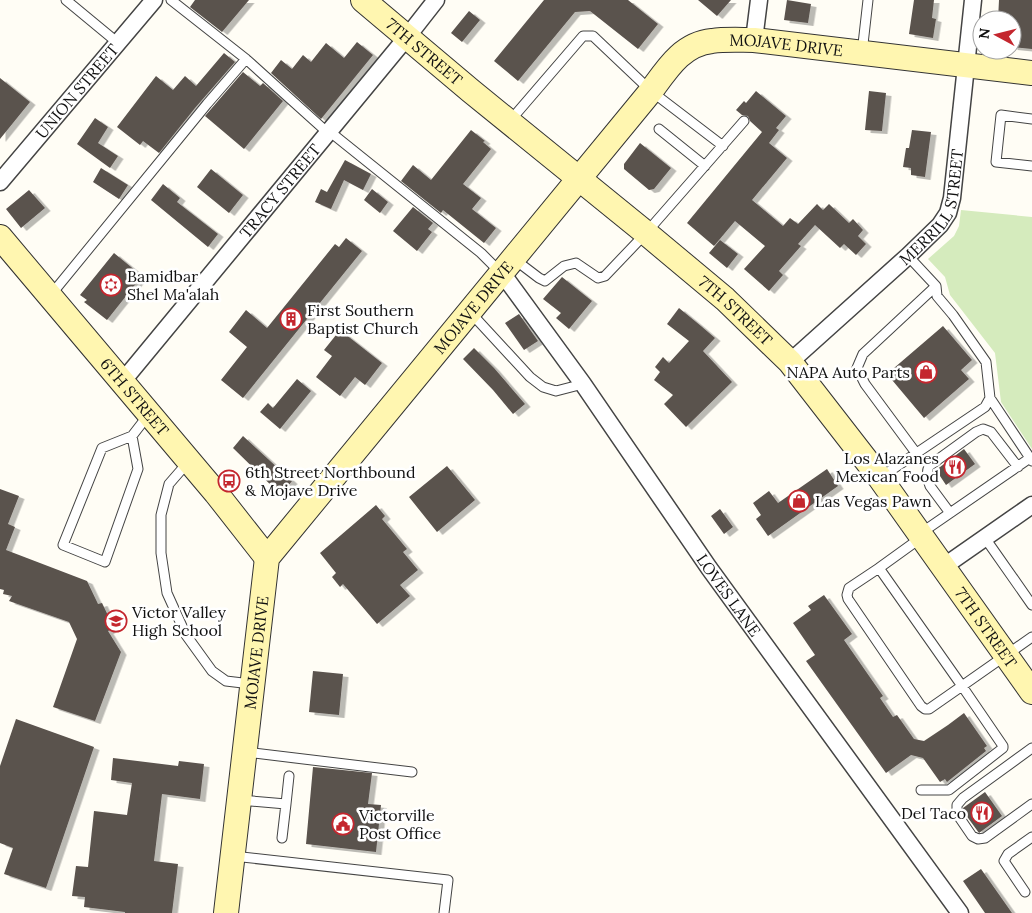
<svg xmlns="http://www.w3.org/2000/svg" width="1032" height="913" viewBox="0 0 1032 913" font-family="Lora,serif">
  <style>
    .green { fill: #d5ebbd }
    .building { fill: #5a524d; filter: url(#shadow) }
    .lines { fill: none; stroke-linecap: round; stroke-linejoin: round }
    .lane-casing { stroke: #444; stroke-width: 11 }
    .street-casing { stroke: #444; stroke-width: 19 }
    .secondary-casing { stroke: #333; stroke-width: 26 }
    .lane { stroke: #fff; stroke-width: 9 }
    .street { stroke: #fff; stroke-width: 16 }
    .secondary { stroke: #fff6b0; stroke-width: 24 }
    .labels { text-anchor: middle; stroke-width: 5; stroke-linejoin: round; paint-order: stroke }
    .street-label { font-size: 16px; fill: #111; stroke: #fff }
    .poi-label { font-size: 16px; fill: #111; stroke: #fff; text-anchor: start }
  </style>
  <defs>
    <filter id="shadow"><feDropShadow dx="5.5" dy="3" stdDeviation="0" flood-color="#0004"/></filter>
  </defs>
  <rect width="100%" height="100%" fill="#fffdf5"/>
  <path class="green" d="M961,210L1032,217V449L1001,402L995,353L950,295L945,277L928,259L954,236L959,226Z"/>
  <path class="building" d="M195,0H249L222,32L190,7Z
    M544,0H628L658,24L638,49L590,11L575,12L518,81L494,61Z
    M698,0H731L717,16Z
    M787,0L811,4L808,23L784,20Z
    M914,0H934L932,18L936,19L933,38L909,34Z
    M999,0H1032V49L1012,47V20H998Z
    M469,11L480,20L462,42L451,33Z
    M357,42L373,55L321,119L271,73L281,60L292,69L303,55L311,62L326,43L344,58Z
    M224,53L235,62L195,108L159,153L143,141L140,145L117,127L156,76L173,90L185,76L196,86Z
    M243,72L260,86L263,83L283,101L244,149L205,116Z
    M0,78L30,102L0,139Z
    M756,91L786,116L776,128L779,130L769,143L787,158L752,200L783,226L790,218L798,224L817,204L823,210L829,204L849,223L853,219L863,230L858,236L866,244L856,255L844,244L840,248L815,225L798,244L801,246L779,271L783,275L769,291L744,269L765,246L735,221L714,246L687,223L762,132L750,121L748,116L742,115L736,110L744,101L746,103Z
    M869,91L886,93L882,131L865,130Z
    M95,118L108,127L98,143L118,156L110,168L77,144Z
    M471,130L485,141L483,142L491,149L463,184L481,198L472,209L496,228L484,243L443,210L441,213L401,181L413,165L431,180Z
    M912,130L931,132L925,177L911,175V168L903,167L906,148H909Z
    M640,143L671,168L654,189L649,190L624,169V164Z
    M345,160L371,174L363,190L344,180L331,209L315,202L321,189L327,192Z
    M101,168L128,185L119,199L93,182Z
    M211,169L243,195L229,213L197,187Z
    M163,184L180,198L177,202L218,234L208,247L151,200Z
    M372,189L388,202L380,213L364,200Z
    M29,190L45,208L21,228L6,209Z
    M413,207L433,223L428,229L432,232L417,251L393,231Z
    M346,238L362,251L243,398L221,380L247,347L229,332L246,310L267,328L335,244L339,247Z
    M720,240L738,254L727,268L709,253Z
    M114,253L142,276L107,320L84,302L87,300L80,295Z
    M562,277L592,301L569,329L556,318L561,313L543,299Z
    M679,308L701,326L715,338L703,351L732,382L686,427L664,404L673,395L654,380L660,372L655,367L663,357L669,363L689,341L667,324Z
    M519,314L538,341L524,350L505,323Z
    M943,326L972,360L961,370L969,379L924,418L887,374Z
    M340,330L382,363L365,385L355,377L340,396L316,377L332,356L324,350Z
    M474,348L494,368L525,404L513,414L493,390L463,359Z
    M297,379L311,391L280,429L260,412L268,403L273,408Z
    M243,436L292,481L281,495L233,448Z
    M964,449L975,464L946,485L936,470Z
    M447,466L475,500L437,532L409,497Z
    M827,469L838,486L768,536L756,519L761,515L753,503L769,491L778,503Z
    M0,489L19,496L8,524L15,527L6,550L87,581L98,604L102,603L114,628L108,631L121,652L95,721L53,707L77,639L69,622L9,601L12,596L3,594L4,590L0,589Z
    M376,505L385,516L382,519L407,549L403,552L418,570L400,585L410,596L377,624L343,584L340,587L332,577L336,573L320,553Z
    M720,509L733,527L724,534L711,516Z
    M824,595L852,634L844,640L883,696L880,698L893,717L897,715L914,739L924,741L948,725L964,713L987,746L984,748L986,751L947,782L945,779L940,782L923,758L911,755L886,773L806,661L815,655L793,623L811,610L808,606Z
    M313,671L343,674L339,715L309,712Z
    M16,719L94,747L46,888L4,874L13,848L0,843V766Z
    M113,758L178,766L179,761L204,764L200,799L162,794L154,861L178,864L172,913H125V912L84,907L85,897L72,896L76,866L88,867L94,811L127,815L132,783L111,780Z
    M313,767L372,773L368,804L381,805L376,852L306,844Z
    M985,792L1002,816L979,833L963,811V808Z
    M981,869L1012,913H985L963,881Z"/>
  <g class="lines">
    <g class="lane-casing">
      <path id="lane" d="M66,0L118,43
        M171,0L246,59L328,133
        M862,53L868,0
        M1032,119L1001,115L996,162L1032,166
        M509,122L583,36H593L651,91L723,146
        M659,129L705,166
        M329,131L481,253L501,273
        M514,259L539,278L545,281L564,266L576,263L598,278L605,276L646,233L744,121
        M50,296L207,104L246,59
        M470,312L530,377L543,387L556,391L583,384
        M990,398L1032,461
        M132,436L138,469L105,562L63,545L102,448L132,436L149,414
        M916,453L865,384L857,368L863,354L936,286
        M189,461L169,484L161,515V553L167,593L186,635L212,671L226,681L251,684
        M881,477L985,407L990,398L986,362L953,315L937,296L936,286L908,256
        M950,513L930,486C927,479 926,473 929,466L976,432L983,429L991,432L1018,467
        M921,533L1030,458
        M922,537L879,568L962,686L1032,637
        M985,538L1032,605
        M879,568L849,588L847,595L848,599L921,706L925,709H929L962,686L1003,746V748L949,790H921
        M1032,748L963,798L957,805V814L972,836L978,839L985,838L1032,804
        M245,752L412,772
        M240,800L286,804L289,776
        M282,838L286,804
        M233,856L448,880L444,913
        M1025,892L1004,861L1008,854L1032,837"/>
    </g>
    <g class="street-casing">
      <g id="street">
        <path d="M754,40L759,0"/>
        <path id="s1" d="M0,182L154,0"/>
        <path id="s2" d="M502,273L583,384L709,568L960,913"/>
        <path id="s3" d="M790,362L908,256L940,225L948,213L952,198L973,0"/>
        <path id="s4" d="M122,382L407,37L436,0"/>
        <path d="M943,567L1032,505"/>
      </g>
    </g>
    <g class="secondary-casing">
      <g id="secondary">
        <path id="s5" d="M363,0L471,91L646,233L725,299L790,362L880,478L1032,692"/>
        <path id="s6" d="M0,237L216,493L267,558"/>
        <path id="s7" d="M226,913L267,558L651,91C667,69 682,44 712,41C725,39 740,40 754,40L1032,73"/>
      </g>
    </g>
    <use href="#lane" class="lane"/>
    <use href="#street" class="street"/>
    <use href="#secondary" class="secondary"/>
  </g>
  <defs>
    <g id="synagogue-ring" transform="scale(1.125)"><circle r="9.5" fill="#fff" stroke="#c4262e" stroke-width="1.5"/><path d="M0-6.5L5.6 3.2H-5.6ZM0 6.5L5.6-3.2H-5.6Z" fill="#c4262e"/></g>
    <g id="building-ring" transform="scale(1.125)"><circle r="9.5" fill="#fff" stroke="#c4262e" stroke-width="1.5"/><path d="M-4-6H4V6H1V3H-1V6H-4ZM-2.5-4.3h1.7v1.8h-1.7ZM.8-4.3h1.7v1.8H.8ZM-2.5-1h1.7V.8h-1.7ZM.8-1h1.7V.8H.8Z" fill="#c4262e"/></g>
    <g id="shop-ring" transform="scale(1.125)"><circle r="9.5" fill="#fff" stroke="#c4262e" stroke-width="1.5"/><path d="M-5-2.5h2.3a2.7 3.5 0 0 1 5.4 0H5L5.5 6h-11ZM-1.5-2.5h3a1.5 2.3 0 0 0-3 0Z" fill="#c4262e"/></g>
    <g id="restaurant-ring" transform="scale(1.125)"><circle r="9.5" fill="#fff" stroke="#c4262e" stroke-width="1.5"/><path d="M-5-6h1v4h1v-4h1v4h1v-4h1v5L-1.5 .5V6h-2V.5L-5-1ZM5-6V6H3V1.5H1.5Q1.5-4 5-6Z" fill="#c4262e"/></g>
    <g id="bus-ring" transform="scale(1.125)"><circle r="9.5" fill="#fff" stroke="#c4262e" stroke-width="1.5"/><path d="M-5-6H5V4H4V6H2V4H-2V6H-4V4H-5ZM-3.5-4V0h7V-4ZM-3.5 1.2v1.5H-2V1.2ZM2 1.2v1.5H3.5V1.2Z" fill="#c4262e"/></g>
    <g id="school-ring" transform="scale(1.125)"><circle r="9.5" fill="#fff" stroke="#c4262e" stroke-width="1.5"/><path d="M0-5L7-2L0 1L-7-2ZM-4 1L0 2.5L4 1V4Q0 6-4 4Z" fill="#c4262e"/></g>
    <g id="civic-ring" transform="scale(1.125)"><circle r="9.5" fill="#fff" stroke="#c4262e" stroke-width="1.5"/><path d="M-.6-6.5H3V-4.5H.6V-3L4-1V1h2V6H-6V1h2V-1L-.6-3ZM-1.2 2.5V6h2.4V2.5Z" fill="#c4262e"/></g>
  </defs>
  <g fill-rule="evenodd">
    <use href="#synagogue-ring" x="111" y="285"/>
    <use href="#building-ring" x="291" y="319"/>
    <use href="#shop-ring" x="926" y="372"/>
    <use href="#restaurant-ring" x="955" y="467"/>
    <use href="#bus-ring" x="229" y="481"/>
    <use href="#shop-ring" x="799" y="501"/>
    <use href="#school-ring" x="116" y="621"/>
    <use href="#restaurant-ring" x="982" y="813"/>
    <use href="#civic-ring" x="343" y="824"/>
  </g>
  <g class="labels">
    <g class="street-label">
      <text dy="6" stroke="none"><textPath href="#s7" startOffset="1118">MOJAVE DRIVE</textPath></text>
      <text dy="6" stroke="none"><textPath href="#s5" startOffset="80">7TH STREET</textPath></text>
      <text dy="6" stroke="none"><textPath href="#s1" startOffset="119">UNION STREET</textPath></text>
      <text dy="6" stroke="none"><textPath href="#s4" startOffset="248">TRACY STREET</textPath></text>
      <text dy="6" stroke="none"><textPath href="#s3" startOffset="216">MERRILL STREET</textPath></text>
      <text dy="6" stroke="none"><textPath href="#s7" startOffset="682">MOJAVE DRIVE</textPath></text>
      <text dy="6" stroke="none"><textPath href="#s5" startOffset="485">7TH STREET</textPath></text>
      <text dy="6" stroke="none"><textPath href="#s6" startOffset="209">6TH STREET</textPath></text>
      <text dy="6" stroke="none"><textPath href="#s2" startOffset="394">LOVES LANE</textPath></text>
      <text dy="6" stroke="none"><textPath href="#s5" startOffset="890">7TH STREET</textPath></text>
      <text dy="6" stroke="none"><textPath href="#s7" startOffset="262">MOJAVE DRIVE</textPath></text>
    </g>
    <g class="poi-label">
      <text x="127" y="282">Bamidbar<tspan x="127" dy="18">Shel Ma'alah</tspan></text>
      <text x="307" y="316">First Southern<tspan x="307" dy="18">Baptist Church</tspan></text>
      <text x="910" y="378" text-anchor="end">NAPA Auto Parts</text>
      <text x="939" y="464" text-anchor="end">Los Alazanes<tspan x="939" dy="18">Mexican Food</tspan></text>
      <text x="245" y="478">6th Street Northbound<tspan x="245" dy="18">&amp; Mojave Drive</tspan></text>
      <text x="815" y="507">Las Vegas Pawn</text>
      <text x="132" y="618">Victor Valley<tspan x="132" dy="18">High School</tspan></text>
      <text x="966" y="819" text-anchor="end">Del Taco</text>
      <text x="359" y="821">Victorville<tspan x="359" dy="18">Post Office</tspan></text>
    </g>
  </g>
  <g transform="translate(997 35) rotate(277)"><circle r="24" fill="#ffffff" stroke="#a0a0a0"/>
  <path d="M0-4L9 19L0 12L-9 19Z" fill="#c4262e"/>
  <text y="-8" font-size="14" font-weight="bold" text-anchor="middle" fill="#111111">N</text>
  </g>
</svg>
